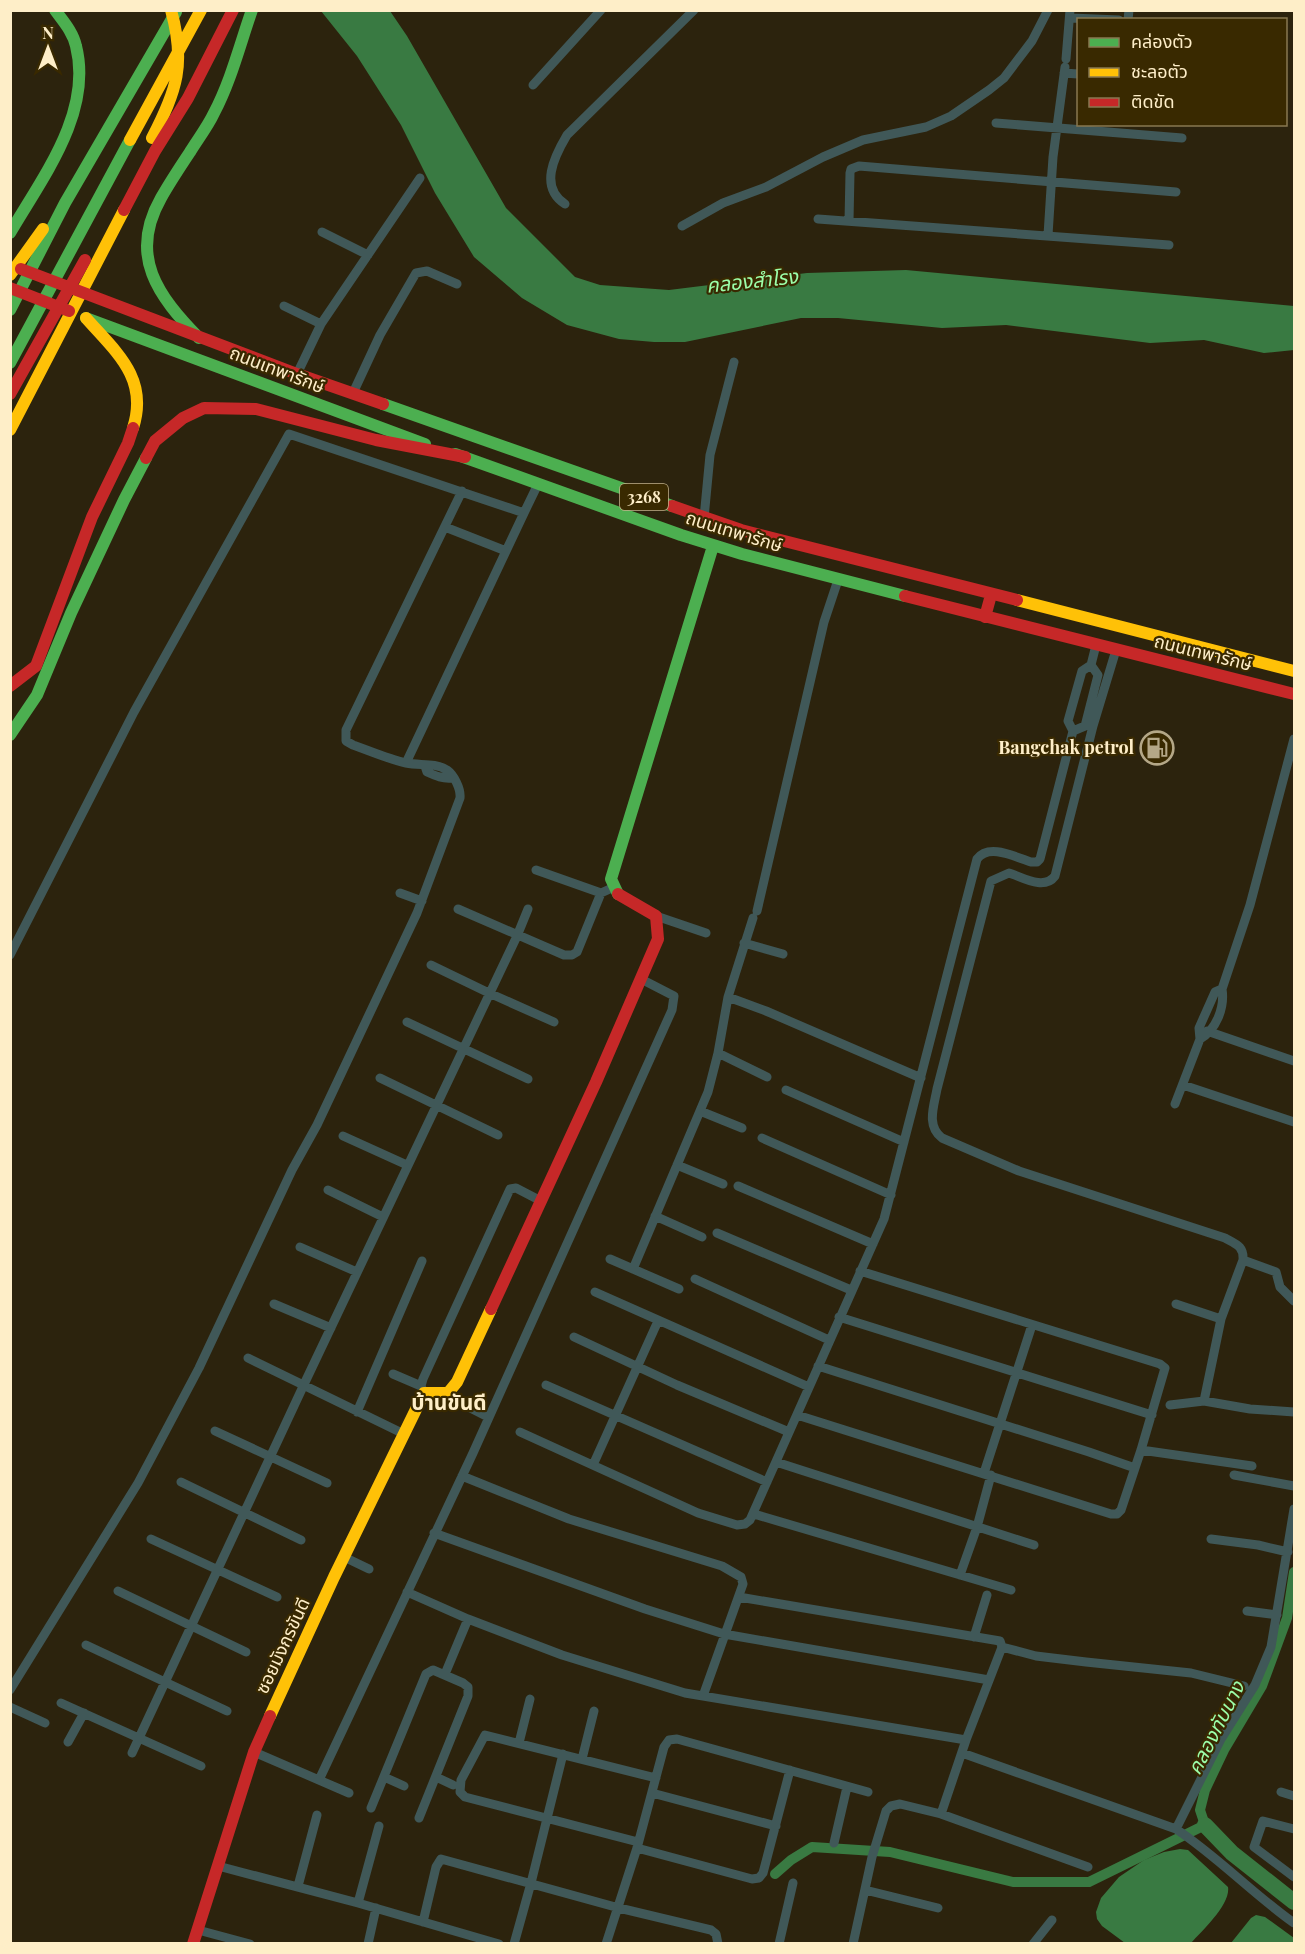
<svg xmlns="http://www.w3.org/2000/svg" width="1305" height="1954" viewBox="0 0 1305 1954" font-family="'Playfair Display','Noto Sans Thai',serif">
  <style>
    .water { fill: #397a42 }
    .lines { fill: none; stroke-linecap: round; stroke-linejoin: round }
    .canal { stroke: #397a42; stroke-width: 10 }
    .river { stroke: #397a42; stroke-width: 16 }
    .street { stroke: #405858; stroke-width: 9 }
    .fast { stroke: #4caf50; stroke-width: 12 }
    .slow { stroke: #ffc107; stroke-width: 12 }
    .jam { stroke: #c62828; stroke-width: 12 }
    .labels { text-anchor: middle; stroke-width: 4.5; stroke-linejoin: round; paint-order: stroke }
    .shield { fill: #392900; stroke: #c3b38c; stroke-width: 1.5 }
    .shield-label { font-size: 16px; font-weight: bold; fill: #feeec8 }
    .street-label { font-size: 18px; fill: #feeec8; stroke: #392900 }
    .poi-label { font-size: 18px; font-weight: bold; fill: #feeec8; stroke: #392900; text-anchor: end }
    .water-label { font-size: 20px; font-style: italic; fill: #9cfea9; stroke: #392900 }
    .quarter-label { font-size: 21px; font-weight: bold; fill: #feeec8; stroke: #392900 }
  </style>
  <rect width="100%" height="100%" fill="#2c230d"/>
  <path class="water" d="M321,11H390L407,36L506,208L575,277L600,285L669,290L807,273L906,270L1294,306V350L1264,353L1204,340L1150,343L1006,325L942,328L838,318H801L685,342H654L619,339L567,325L522,298L474,257L435,193L401,125L357,56Z
    M1180,1849L1188,1850L1228,1887C1231,1904 1202,1931 1191,1943H1125L1102,1926L1097,1919L1096,1912L1101,1898L1119,1877L1144,1860L1164,1852Z
    M1256,1915L1265,1917L1294,1938V1943H1231L1251,1918Z"/>
  <g class="lines">
    <path class="canal" d="M775,1874L791,1860L812,1847L890,1852L1013,1882H1089L1205,1825L1200,1810L1205,1790L1224,1750L1262,1686L1287,1618L1294,1572"/>
    <path class="river" d="M1205,1825L1232,1853L1294,1902"/>
    <path class="street" d="M1071,18L1119,20
      M1128,20L1129,10
      M1066,59L1070,10
      M1064,73L1078,74
      M533,85L601,10
      M996,123L1182,138
      M565,204C539,187 554,157 567,135L694,10
      M818,219L1169,245
      M849,221L850,173L851,169L859,166L1176,192
      M682,226L723,203L766,187L823,157L863,140L926,127L951,116L989,90L1004,78L1032,41L1048,10
      M322,232L368,255
      M1048,235L1053,157L1065,67
      M284,306L321,324
      M297,374L321,324L420,178
      M353,393L380,335L416,273L427,271L457,284
      M704,518L710,455L734,362
      M445,527L506,551
      M1116,650L1093,726L1055,876C1044,891 1022,877 1009,873L991,881L937,1089C934,1106 926,1126 942,1138L1019,1171L1225,1238C1236,1244 1244,1246 1243,1260L1221,1319L1204,1401
      M1073,731L1085,726L1098,675L1091,665
      M406,763L524,513
      M425,766L427,772C436,776 443,779 452,778
      M536,870L601,893
      M400,893L422,901
      M458,909L564,955H572L577,952L601,893L612,888
      M757,911L824,622L838,580
      M656,916L706,933
      M744,943L783,954
      M10,955L134,712L289,434L524,513L538,484
      M431,965L489,993L554,1022
      M728,997L766,1011L921,1078
      M407,1022L528,1079
      M1207,1031L1294,1061
      M1200,1039C1216,1030 1225,1008 1222,989L1250,905L1294,739
      M718,1053L767,1077
      M380,1078L498,1135
      M1183,1085L1294,1122
      M786,1090L904,1142
      M1175,1104L1200,1039L1199,1028L1215,992L1222,989
      M700,1111L742,1128
      M343,1136L407,1165
      M762,1138L891,1195
      M677,1165L723,1184
      M738,1186L873,1244
      M328,1190L383,1217
      M655,1216L702,1237
      M717,1233L851,1290
      M300,1247L357,1272
      M610,1259L679,1289
      M1243,1260L1276,1272L1280,1287L1294,1301
      M633,1269L708,1092L718,1053L728,997L753,918
      M695,1279L829,1340
      M595,1292L809,1387
      M274,1304L331,1328
      M1176,1304L1221,1319
      M839,1317L1152,1415
      M574,1337L677,1385L789,1432
      M248,1358L404,1434
      M818,1366L1089,1452L1135,1468
      M393,1374L421,1386
      M546,1385L767,1482
      M424,1393L421,1386L423,1379L510,1189L516,1188L541,1201
      M443,1394L488,1417
      M1170,1405L1204,1401L1250,1409L1294,1412
      M357,1412L422,1261
      M797,1415L1111,1514H1117L1121,1510L1141,1450L1165,1368L1160,1364L860,1271
      M215,1431L327,1483
      M520,1432L698,1513L737,1525L745,1524L750,1520L884,1219L977,859C989,843 1015,857 1031,862H1037L1040,859L1073,731L1068,721L1082,671L1091,665L1096,645
      M1141,1450L1252,1466
      M776,1462L1034,1545
      M593,1465L658,1321
      M984,1473L1032,1325
      M1234,1475L1294,1486
      M462,1476L569,1519L722,1566L741,1577L743,1584L703,1696
      M181,1482L301,1540
      M754,1514L1011,1590
      M434,1533L645,1609L724,1634L989,1680
      M151,1539L277,1597
      M1211,1539L1258,1545L1288,1552
      M344,1557L369,1569
      M960,1575L977,1527L991,1475
      M118,1591L246,1652
      M407,1592L468,1619L562,1655L685,1693L966,1740
      M739,1597L1000,1641L1002,1647L966,1740L941,1814
      M1247,1611L1277,1615
      M974,1637L987,1595
      M86,1645L227,1711
      M1002,1647L1036,1656L1086,1662L1191,1673L1244,1686
      M445,1674L468,1619
      M10,1690L138,1483L199,1368L292,1170L317,1125L417,913L460,798C461,789 454,775 447,770C434,762 420,766 406,763C388,759 370,751 353,745L346,741V730L462,491
      M61,1703L201,1766
      M10,1707L45,1723
      M68,1742L84,1713
      M519,1743L530,1699
      M254,1752L349,1793
      M132,1753L307,1378L517,936L528,909
      M962,1753L1176,1829C1218,1857 1253,1894 1294,1923
      M582,1759L594,1711
      M384,1777L404,1786
      M436,1777L453,1785
      M319,1780L473,1453L672,1010L674,996L641,979
      M1281,1792L1294,1796
      M652,1793L776,1826
      M371,1808L426,1674L433,1670L463,1683L468,1687V1696L419,1818
      M1176,1829L1221,1739L1255,1685L1271,1647L1294,1509
      M1294,1829L1263,1821L1254,1847L1294,1877
      M638,1842L465,1797L460,1792L461,1780L485,1735L656,1778
      M834,1843L847,1787
      M637,1848L752,1879L759,1878L763,1873L790,1770
      M218,1866L358,1903L499,1944
      M298,1886L317,1815
      M865,1890L938,1908
      M358,1903L379,1826
      M423,1922L436,1867L441,1859L619,1908L711,1930L716,1934L718,1944
      M198,1930L250,1944
      M368,1944L376,1908
      M514,1944L531,1883L563,1754
      M606,1944L637,1848L664,1747L669,1740L677,1739L868,1792
      M779,1944L793,1883
      M853,1944L872,1857L886,1811L891,1806L900,1804L941,1814L1088,1867
      M1033,1944L1052,1920"/>
    <path class="fast" d="M10,233C42,178 93,113 76,46C73,32 63,21 55,10
      M10,310L65,203L176,12
      M86,318L425,444
      M199,338C158,296 128,256 161,198C170,182 180,167 190,152C198,139 208,126 214,113C231,81 240,44 252,10
      M10,363L130,140
      M383,404L672,506
      M455,454L681,535L742,554L905,596
      M10,735L37,695L71,613L124,500L146,458
      M618,894L611,879L713,546"/>
    <path class="slow" d="M152,138C177,90 186,64 171,10
      M130,140L201,10
      M10,275L43,229
      M86,318C116,352 149,378 133,428
      M10,430L124,210
      M1017,600L1294,671
      M270,1716L334,1577L424,1393H448L457,1382L491,1309"/>
    <path class="jam" d="M124,210L155,151L188,98L233,10
      M21,269L297,374L383,404
      M10,288L69,311
      M10,394L85,260
      M146,458L155,441L183,418L204,408L256,409L376,440L465,457
      M672,506L741,530L1017,600
      M905,596L1294,694
      M985,617L991,595
      M10,686L36,666L92,517L128,443L133,428
      M491,1309L596,1082L658,939L656,916L618,894
      M193,1944L254,1752L270,1716"/>
  </g>
  <defs>
    <g id="fuel-ring" transform="scale(1.725)"><circle r="9.5" fill="#392900" stroke="#b4a787" stroke-width="1.5"/><path d="M-5.5-6h7V0h2V4h1.3V-2.5L3-4.5l.8-.8L6-3V5H2.5V1h-1V6h-7ZM-4.2-4.7v3.2H.2V-4.7Z" fill="#b4a787"/></g>
  </defs>
  <g fill-rule="evenodd">
    <use href="#fuel-ring" x="1157" y="748"/>
  </g>
  <g class="labels">
    <rect class="shield" x="620" y="484" width="48" height="26" rx="4.5"/>
    <g class="shield-label">
      <text x="644" y="503">3268</text>
    </g>
    <g class="street-label">
      <text transform="translate(277 370) rotate(21)" y="6">ถนนเทพารักษ์</text>
      <text transform="translate(734 532) rotate(17)" y="6">ถนนเทพารักษ์</text>
      <text transform="translate(1203 653) rotate(14)" y="6">ถนนเทพารักษ์</text>
      <text transform="translate(283 1646) rotate(-65)" y="6">ซอยมังกรขันดี</text>
    </g>
    <g class="poi-label">
      <text x="1134" y="754">Bangchak petrol</text>
    </g>
    <g class="water-label">
      <text transform="translate(752 281) rotate(-6)" y="7">คลองสำโรง</text>
      <text transform="translate(1216 1728) rotate(-63)" y="7">คลองทับนาง</text>
    </g>
    <g class="quarter-label">
      <text x="449" y="1410">บ้านขันดี</text>
    </g>
  </g>
  <rect width="1305" height="1954" fill="none" stroke="#feeec8" stroke-width="24"/>
  <rect x="1077" y="18" width="210" height="108" fill="#392900" stroke="#887850" stroke-width="1.5"/>
  <rect x="1089" y="38" width="30" height="9" fill="#4caf50" stroke="#887850" stroke-width="1.5"/>
  <text x="1131" y="48" font-size="18" fill="#feeec8">คล่องตัว</text>
  <rect x="1089" y="68" width="30" height="9" fill="#ffc107" stroke="#887850" stroke-width="1.5"/>
  <text x="1131" y="78" font-size="18" fill="#feeec8">ชะลอตัว</text>
  <rect x="1089" y="98" width="30" height="9" fill="#c62828" stroke="#887850" stroke-width="1.5"/>
  <text x="1131" y="108" font-size="18" fill="#feeec8">ติดขัด</text>
  <g transform="translate(48 48)" stroke="#392900" stroke-width="4.5" paint-order="stroke">
  <path d="M0-4.5L10 22L0 15L-10 22Z" fill="#feeec8"/>
  <text y="-9" font-size="16" font-weight="bold" text-anchor="middle" fill="#feeec8">N</text>
  </g>
</svg>
